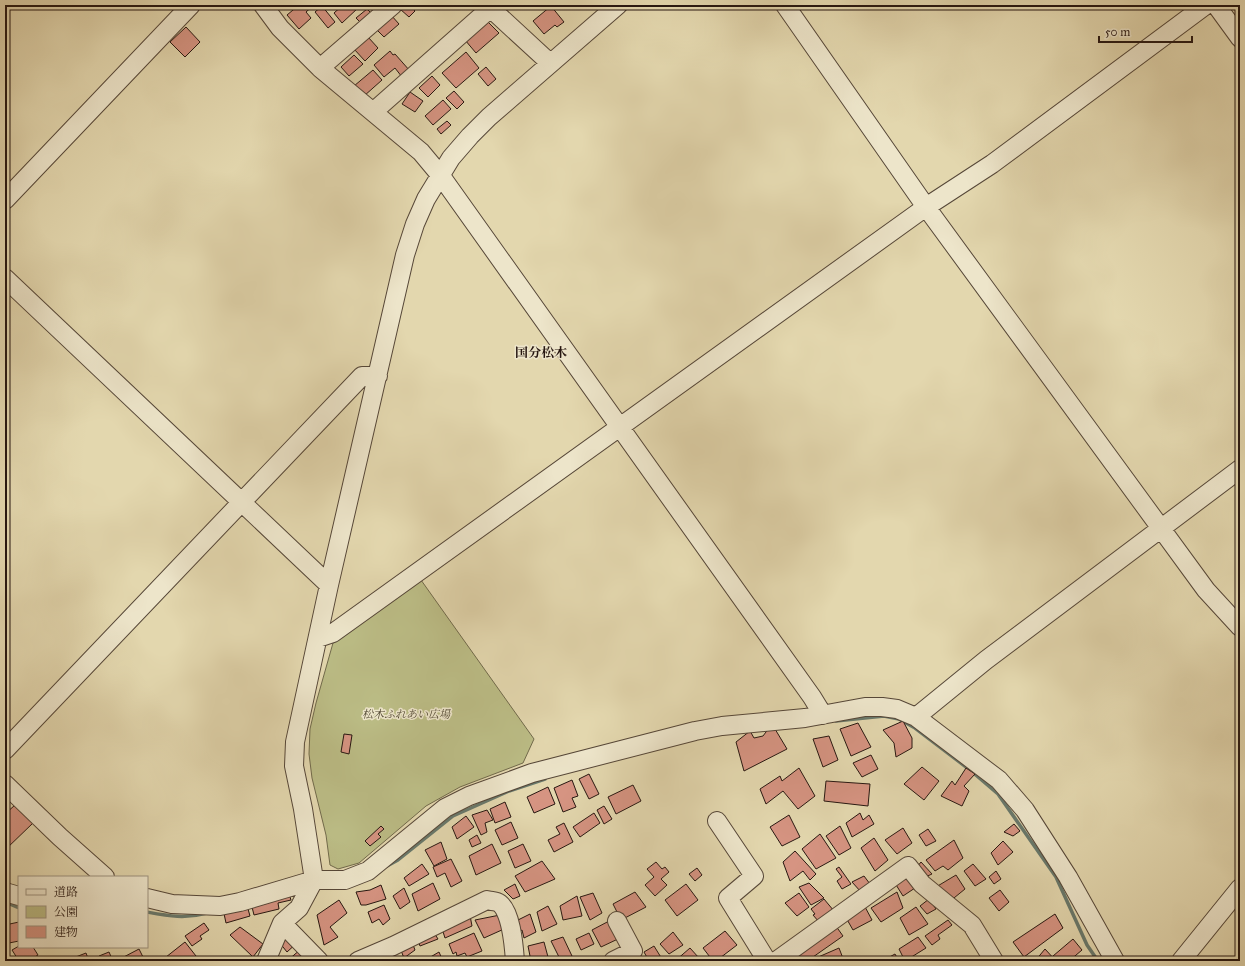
<svg xmlns="http://www.w3.org/2000/svg" width="1245" height="966" viewBox="0 0 1245 966" font-family="'IM FELL Great Primer','Noto Serif JP',serif">
  <style>
    .green { fill: #bbbc85; stroke: #716a4b }
    .lines { fill: none; stroke-linecap: round; stroke-linejoin: round }
    .stream { stroke: #69796c; stroke-width: 3.5 }
    .building { fill: #d69482; stroke: #271711 }
    .minor-casing { stroke: #564738; stroke-width: 20 }
    .minor { stroke: #ede5ca; stroke-width: 18 }
    .labels { text-anchor: middle; stroke-width: 3; stroke-linejoin: round; paint-order: stroke }
    .park-label { font-size: 11px; font-style: italic; fill: #534934; stroke: #ede5ca }
    .quarter-label { font-size: 13px; font-weight: bold; fill: #271711; stroke: #ede5ca }
  </style>
  <rect width="100%" height="100%" fill="#e3d7ae"/>
  <filter id="stains"><feTurbulence type="fractalNoise" baseFrequency=".005" numOctaves="4"/><feColorMatrix values="0 0 0 0 .2 0 0 0 0 .09 0 0 0 0 .02 0 0 0 .5 -.17"/></filter>
  <radialGradient id="worn" r=".72"><stop offset=".6" stop-color="#630" stop-opacity="0"/><stop offset="1" stop-color="#630" stop-opacity=".3"/></radialGradient>
  <path class="green" d="M421,580L534,739L523,763L460,787L426,806L359,863L338,869L330,865L326,835L312,778L309,754L310,729L316,703L333,643Z"/>
  <g class="lines">
    <path class="stream" d="M836,721L884,716L899,719L915,728L970,770L998,794L1056,877L1087,945L1098,961
      M387,866L398,860L453,816L509,791L545,779
      M5,902L19,908
      M147,912C169,916 185,919 207,913"/>
  </g>
  <path class="building" d="M299,5H314L306,12L311,18L299,29L287,15Z
    M343,5H355L358,8L342,23L334,13Z
    M404,5H410L415,11L409,17L400,9Z
    M322,6L335,22L328,28L315,12Z
    M551,6L564,22L557,27L555,25L544,34L533,21Z
    M367,9L373,15L362,24L356,18Z
    M391,15L399,24L384,37L376,29Z
    M487,21L499,33L476,53L465,40Z
    M186,27L200,42L185,57L170,42Z
    M368,37L378,48L365,61L354,49Z
    M390,51L393,55L395,54L410,71L402,77L395,68L384,77L374,65Z
    M466,52L479,68L456,88L442,73Z
    M354,55L363,64L349,76L341,67Z
    M486,67L496,79L488,86L478,74Z
    M373,70L382,80L364,96L354,86Z
    M432,76L440,85L428,97L419,88Z
    M454,91L464,102L457,109L446,98Z
    M410,92L423,101L415,112L402,104Z
    M443,100L451,109L433,125L425,116Z
    M447,121L451,125L441,134L437,129Z
    M903,721L912,738V748L896,757L894,743L883,730Z
    M858,723L871,747L851,756L840,729Z
    M772,724L787,749L744,771L736,742L750,731L754,738L763,736Z
    M344,734L352,735L349,754L341,752Z
    M829,736L838,760L823,767L813,739Z
    M871,755L878,769L862,777L853,763Z
    M922,767L939,781L924,800L904,784Z
    M799,768L815,796L798,809L783,791L766,804L760,789L780,776L782,781Z
    M966,768L975,774L964,786L969,791L962,806L941,796L952,781L955,785Z
    M589,774L599,794L589,799L579,779Z
    M572,780L578,796L572,798L576,807L563,812L554,788Z
    M826,781L870,784L868,806L824,801Z
    M633,785L641,801L616,814L608,797Z
    M548,787L555,804L534,813L527,797Z
    M505,802L511,817L495,823L490,809Z
    M15,805L33,823L5,850V814Z
    M604,806L612,819L604,824L597,810Z
    M487,810L493,820L485,823L487,832L481,835L472,815Z
    M594,813L600,823L580,837L573,827Z
    M860,813L863,820L869,815L874,824L852,837L846,823Z
    M789,815L800,837L782,846L770,827Z
    M466,816L474,827L457,839L452,827Z
    M511,822L518,838L502,845L495,830Z
    M564,823L573,842L554,852L548,840L560,834L556,827Z
    M1014,824L1020,831L1013,836L1004,832Z
    M381,826L384,829L378,834L381,837L370,846L365,841Z
    M840,826L851,848L839,855L826,836Z
    M903,828L912,843L897,854L885,840Z
    M928,829L936,841L926,846L919,835Z
    M820,834L836,858L816,869L802,849Z
    M477,835L481,843L472,847L469,840Z
    M874,838L888,860L875,871L861,848Z
    M954,840L963,858L948,870L943,866L935,871L926,860Z
    M1003,841L1013,852L998,865L991,853Z
    M441,842L447,859L434,866L425,850Z
    M492,844L501,863L476,875L469,856Z
    M523,844L531,861L515,868L508,851Z
    M795,851L816,874L810,880L803,871L790,881L783,862Z
    M451,859L462,881L451,887L445,873L437,877L433,867Z
    M542,861L555,879L525,892L515,876Z
    M656,862L662,869L665,867L669,872L661,879L667,885L655,896L645,885L654,877L647,869Z
    M921,862L932,874L923,878L917,867Z
    M422,864L429,874L409,886L404,878Z
    M973,864L986,879L975,886L964,871Z
    M839,867L851,884L842,889L837,881L842,877L836,869Z
    M697,868L702,875L695,881L689,874Z
    M907,871L918,886L903,896L893,880Z
    M996,871L1001,879L994,884L989,877Z
    M956,875L965,889L949,902L936,887Z
    M864,876L870,884L861,892L852,882Z
    M433,883L440,899L418,911L412,894Z
    M809,883L824,898L811,905L799,887Z
    M515,884L520,896L513,899L504,890Z
    M686,884L698,900L677,916L665,900Z
    M381,885L386,899L366,905H361L356,892L370,890Z
    M404,888L410,902L400,909L393,896Z
    M1000,890L1009,902L999,911L989,898Z
    M635,892L646,907L621,920L613,904Z
    M897,892L903,908L881,922L871,908Z
    M593,893L602,913L590,920L580,897Z
    M799,893L809,907L797,916L785,903Z
    M289,894L291,900L278,903L279,909L254,915L251,903Z
    M577,896L582,916L563,920L560,906Z
    M824,899L834,911L819,922L813,915L815,914L811,909Z
    M929,899L936,909L927,914L920,906Z
    M339,900L347,913L330,927L338,937L324,945L317,915Z
    M246,902L250,916L226,923L223,909Z
    M384,905L390,919L383,925L379,919L372,923L368,912Z
    M468,905L472,926L445,938L439,919Z
    M864,905L872,920L853,930L845,916Z
    M548,906L557,924L542,931L537,912Z
    M916,907L928,924L909,935L900,918Z
    M530,914L536,932L524,938L522,930L518,932L516,921Z
    M1055,914L1063,928L1024,957L1013,942Z
    M500,915L504,929L484,938L475,920Z
    M611,920L620,938L601,947L592,930Z
    M948,920L952,925L938,935L940,939L932,945L925,936Z
    M19,922V941L9,943L5,925Z
    M427,922L438,939L420,946L413,926Z
    M833,922L843,936L813,957H798L795,959L790,952Z
    M204,923L209,930L200,936L202,939L192,946L185,936Z
    M240,927L263,944L253,957L230,935Z
    M725,931L737,945L716,961H713L703,948Z
    M408,932L415,950L404,958L396,938Z
    M673,932L683,945L669,954L660,944Z
    M474,933L482,951L467,957L465,953L457,956L456,952L453,954L449,944Z
    M589,933L594,944L581,950L576,939Z
    M278,935L298,942L287,952L279,942Z
    M563,937L572,956L561,961L551,941Z
    M918,937L926,948L905,961L899,949Z
    M1073,939L1082,950L1069,961H1057L1053,956Z
    M185,942L196,956L189,961H161Z
    M544,942L548,957L531,961L528,946Z
    M19,946L33,947L38,955L28,961H19L12,950Z
    M654,946L662,959L659,961H649L644,952Z
    M690,948L699,958L695,961H675Z
    M839,948L844,961H818L816,958Z
    M139,949L145,961H118V960Z
    M301,949L312,961H287Z
    M1045,949L1056,961H1035Z
    M109,952L113,961H101L99,956Z
    M439,952L443,961H428L427,959Z
    M86,953L89,961H68V960Z
    M895,954L899,961H882Z"/>
  <g class="lines">
    <g class="minor-casing">
      <path id="minor" d="M263,5L280,28L320,68L421,152L441,176L812,697L823,715
        M487,5L550,63
        M785,5L926,207L1206,590L1240,627
        M1216,5L1240,38
        M320,68L393,5
        M373,112L494,5
        M5,200L191,5
        M5,278L329,585
        M318,638L333,633L926,207L992,164L1206,5
        M916,717L986,660L1240,469
        M5,750L362,376H378
        M5,784L60,837L105,877
        M717,821L754,876L728,898L767,961
        M5,892L19,896
        M147,898L172,904L220,906L240,902L314,880H345L368,871L445,808L469,796L532,773L695,731L722,726L805,718L865,707H882L897,709L916,717L999,780L1025,810L1068,877L1115,961
        M282,923L319,961
        M266,961L282,923L299,908L314,880L303,809L294,766L295,742L329,585L405,255L415,224L426,199L451,158L470,136L489,117L618,5
        M358,961L393,946L487,900C490,901 494,901 497,902C511,907 514,947 515,961
        M613,961L633,951L617,921
        M776,961L908,866L922,884L972,925L994,961
        M1181,961L1240,888"/>
    </g>
    <use href="#minor" class="minor"/>
  </g>
  <g class="labels">
    <g class="park-label">
      <text x="406" y="718">松木ふれあい広場</text>
    </g>
    <g class="quarter-label">
      <text x="541" y="357">国分松木</text>
    </g>
  </g>
  <rect width="1245" height="966" fill="none" stroke="#e3d7ae" stroke-width="20"/>
  <rect x="6" y="6" width="1233" height="954" fill="none" stroke="#271711" stroke-width="2"/>
  <rect x="10" y="10" width="1225" height="946" fill="none" stroke="#271711"/>
  <rect x="18" y="876" width="130" height="72" fill="#ede5ca" stroke="#9e9380"/>
  <rect x="26" y="889" width="20" height="6" fill="#ede5ca" stroke="#9e9380"/>
  <text x="54" y="896" font-size="12" fill="#271711">道路</text>
  <rect x="26" y="906" width="20" height="12" fill="#bbbc85" stroke="#9e9380"/>
  <text x="54" y="916" font-size="12" fill="#271711">公園</text>
  <rect x="26" y="926" width="20" height="12" fill="#d69482" stroke="#9e9380"/>
  <text x="54" y="936" font-size="12" fill="#271711">建物</text>
  <path d="M1099 36v6h93v-6" fill="none" stroke="#271711" stroke-width="2"/>
  <text x="1105" y="36" font-size="12" fill="#271711" stroke="#ede5ca" stroke-width="3" paint-order="stroke">50 m</text>
  <rect width="100%" height="100%" filter="url(#stains)"/>
  <rect width="100%" height="100%" fill="url(#worn)"/>
</svg>
